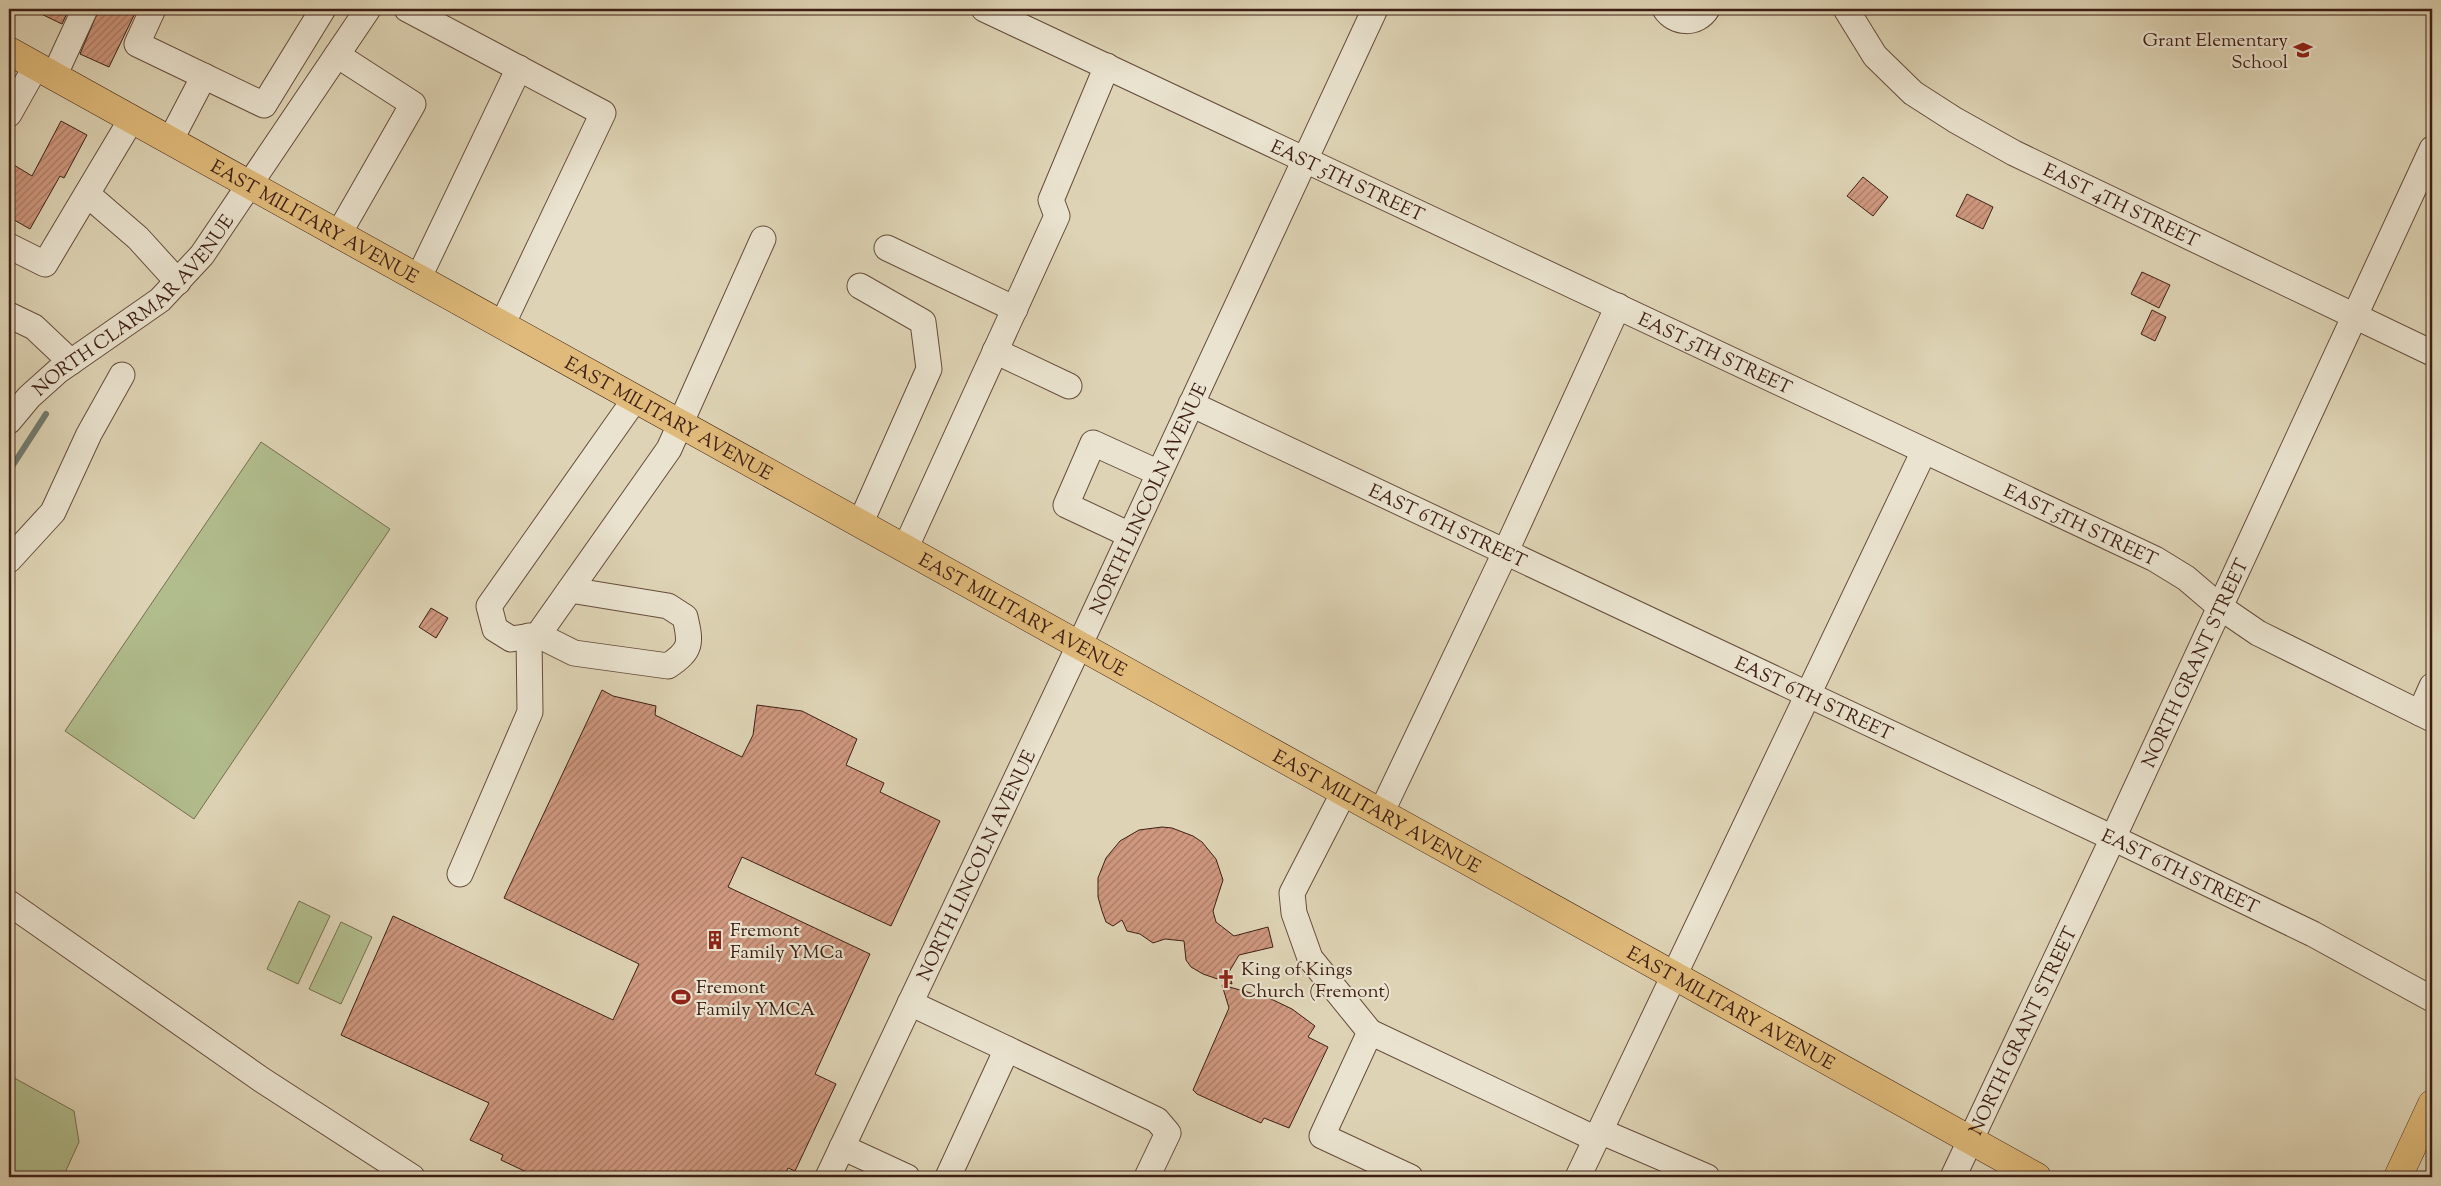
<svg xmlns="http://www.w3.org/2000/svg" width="2441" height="1186" viewBox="0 0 2441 1186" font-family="'Sorts Mill Goudy',serif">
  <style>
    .park { fill: #b1bd8d; stroke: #786e50 }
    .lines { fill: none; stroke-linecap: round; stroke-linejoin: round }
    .stream { stroke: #717b70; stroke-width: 6 }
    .building { fill: url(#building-hatch); stroke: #3e1f14 }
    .minor-casing { stroke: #664c3c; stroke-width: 27 }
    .major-casing { stroke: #3e1f14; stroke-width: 29 }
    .minor { stroke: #eae3cf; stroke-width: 25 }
    .major { stroke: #dfba7a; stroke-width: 28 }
    .labels { text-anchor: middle; stroke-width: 4.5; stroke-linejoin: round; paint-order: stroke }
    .poi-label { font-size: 19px; fill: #3e1f14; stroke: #eae3cf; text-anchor: start }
    .street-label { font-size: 19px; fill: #3e1f14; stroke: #eae3cf }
  </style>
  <defs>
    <pattern id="building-hatch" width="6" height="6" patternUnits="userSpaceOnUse" patternTransform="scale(1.25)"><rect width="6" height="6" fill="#cf987f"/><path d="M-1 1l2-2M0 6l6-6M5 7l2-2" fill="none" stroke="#a97b67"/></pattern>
  </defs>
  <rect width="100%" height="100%" fill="#ded4b5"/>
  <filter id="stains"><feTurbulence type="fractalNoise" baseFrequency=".004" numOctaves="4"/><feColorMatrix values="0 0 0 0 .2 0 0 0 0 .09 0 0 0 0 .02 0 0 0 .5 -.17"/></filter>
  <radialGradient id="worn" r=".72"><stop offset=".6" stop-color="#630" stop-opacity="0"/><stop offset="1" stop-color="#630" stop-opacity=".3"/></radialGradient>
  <path class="park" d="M261,442L390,529L194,819L65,731Z
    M299,901L330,916L298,984L267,969Z
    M341,922L372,937L341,1004L309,989Z
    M9,1075L74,1111L79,1142L63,1177H9Z"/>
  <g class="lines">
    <path class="stream" d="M9,471L46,414"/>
  </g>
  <path class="building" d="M31,9H69L62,24Z
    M99,9H137L109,67L80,54Z
    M61,121L87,135L64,178L60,176L30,229L9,217V162L32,176Z
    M1863,177L1888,197L1873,216L1847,196Z
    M1967,194L1993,207L1983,229L1956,216Z
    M2142,272L2170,285L2159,308L2131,294Z
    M2152,310L2166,317L2155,341L2141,334Z
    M431,608L448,618L436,638L419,627Z
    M602,690L613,696L656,706L655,715L742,757L753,735L757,705L802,711L857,739L846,765L884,783L880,792L940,821L891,926L742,857L728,887L870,954L815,1074L836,1084L795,1171L788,1168L784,1177H537L501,1160L503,1155L470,1140L489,1103L341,1035L393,916L613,1020L639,964L504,898Z
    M1162,827L1172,828L1193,836L1202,842L1216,859L1223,880L1213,911L1216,922L1234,936L1268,927L1273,947L1239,955L1229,972L1232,984L1203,974L1191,967L1186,960L1184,941L1165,939L1153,943L1140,934L1127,931L1122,920L1113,926L1106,922L1102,911L1098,897V878L1106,858L1120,841L1139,830Z
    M1222,985L1269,998L1292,1009L1315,1026L1308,1037L1328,1047L1289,1128L1264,1118L1261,1123L1197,1094L1193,1090L1229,1008Z"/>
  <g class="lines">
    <g class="minor-casing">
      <g id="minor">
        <path d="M153,9L137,44L264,105L323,9"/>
        <path d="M407,9L603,113L502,325"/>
        <path id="s1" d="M984,9L2155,559L2186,578L2220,607L2258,633L2432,719"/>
        <path d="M1665,9C1675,24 1697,25 1707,9"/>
        <path id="s2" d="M1846,9L1875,56L1913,93L1955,120L2014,153L2432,353"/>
        <path d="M337,55L413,104L338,235"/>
        <path d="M54,76L85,9"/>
        <path d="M9,114L36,66"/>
        <path d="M170,141L204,76"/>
        <path d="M87,194L138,238L178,282"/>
        <path d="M9,246L45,264L131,120"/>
        <path d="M887,248L1015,309"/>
        <path d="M418,279L519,68"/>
        <path d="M860,286L923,322L929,369L860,524"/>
        <path d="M9,315L34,327L71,362"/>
        <path d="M995,351L1069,386"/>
        <path d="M635,399L489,606L495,629L511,639L538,635L669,449L763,239"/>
        <path id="s3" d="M1191,404L2113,838L2313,934L2432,999"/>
        <path id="s4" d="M9,421L29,397L58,371L160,300L202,255L368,9"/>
        <path d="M1130,535L1066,505L1093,443L1159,473"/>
        <path d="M905,549L1057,216L1051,200L1107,66"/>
        <path d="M9,560L53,512L89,434L122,375"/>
        <path d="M538,635L574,653L668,666C692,650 691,643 685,617L668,606L570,590"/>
        <path d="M2420,713L2432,686"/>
        <path d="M1344,792L1292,893L1294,913L1310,958L1370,1032L1596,1139"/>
        <path d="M1381,813L1505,553L1618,306"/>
        <path d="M460,874L530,712L529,636"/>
        <path d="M9,903L262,1080L412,1177"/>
        <path d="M910,1003L1157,1120L1168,1133L1147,1177"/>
        <path d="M1370,1032L1322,1136L1410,1177"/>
        <path d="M1600,1131L1707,1177"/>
        <path d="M842,1147L907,1177"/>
        <path id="s5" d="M828,1177L1079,646L1375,9"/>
        <path d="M948,1177L1007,1049"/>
        <path d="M1578,1177L1924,451"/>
        <path id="s6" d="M1953,1177L2113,838L2432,149"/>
      </g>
    </g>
    <g class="major-casing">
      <g id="major">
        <path id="s7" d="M9,51L2037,1177"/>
        <path d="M2398,1177L2432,1104"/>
      </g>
    </g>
    <use href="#minor" class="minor"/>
    <use href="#major" class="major"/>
  </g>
  <defs>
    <g id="school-bare" transform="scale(1.5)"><path d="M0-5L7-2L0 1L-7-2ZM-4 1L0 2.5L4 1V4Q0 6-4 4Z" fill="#8f2418" stroke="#eae3cf" stroke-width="2.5" paint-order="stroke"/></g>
    <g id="building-bare" transform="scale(1.5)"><path d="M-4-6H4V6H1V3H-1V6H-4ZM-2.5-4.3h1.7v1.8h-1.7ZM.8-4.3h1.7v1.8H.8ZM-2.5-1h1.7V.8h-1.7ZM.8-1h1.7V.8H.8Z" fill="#8f2418" stroke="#eae3cf" stroke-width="2.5" paint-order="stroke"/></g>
    <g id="church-bare" transform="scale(1.5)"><path d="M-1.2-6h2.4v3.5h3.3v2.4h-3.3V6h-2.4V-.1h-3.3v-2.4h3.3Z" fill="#8f2418" stroke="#eae3cf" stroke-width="2.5" paint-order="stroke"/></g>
    <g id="stadium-bare" transform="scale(1.5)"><path d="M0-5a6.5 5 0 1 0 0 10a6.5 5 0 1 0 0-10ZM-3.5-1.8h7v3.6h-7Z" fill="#8f2418" stroke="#eae3cf" stroke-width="2.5" paint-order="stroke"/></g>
  </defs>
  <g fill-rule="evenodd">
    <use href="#school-bare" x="2303" y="50"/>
    <use href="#building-bare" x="715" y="940"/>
    <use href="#church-bare" x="1226" y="979"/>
    <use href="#stadium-bare" x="681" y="997"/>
  </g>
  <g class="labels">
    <g class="poi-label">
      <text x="2288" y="46" text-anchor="end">Grant Elementary<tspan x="2288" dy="22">School</tspan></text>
      <text x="730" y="936">Fremont<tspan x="730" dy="22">Family YMCa</tspan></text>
      <text x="1241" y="975">King of Kings<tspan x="1241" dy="22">Church (Fremont)</tspan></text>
      <text x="696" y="993">Fremont<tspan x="696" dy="22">Family YMCA</tspan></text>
    </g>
    <g class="street-label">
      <text dy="7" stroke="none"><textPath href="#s1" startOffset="402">EAST 5TH STREET</textPath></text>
      <text dy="7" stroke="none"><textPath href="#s2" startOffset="345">EAST 4TH STREET</textPath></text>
      <text dy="7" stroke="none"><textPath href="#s7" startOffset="350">EAST MILITARY AVENUE</textPath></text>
      <text dy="7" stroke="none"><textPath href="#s4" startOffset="171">NORTH CLARMAR AVENUE</textPath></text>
      <text dy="7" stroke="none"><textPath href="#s1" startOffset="808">EAST 5TH STREET</textPath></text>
      <text dy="7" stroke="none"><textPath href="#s7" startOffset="755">EAST MILITARY AVENUE</textPath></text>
      <text dy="7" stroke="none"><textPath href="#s5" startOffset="750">NORTH LINCOLN AVENUE</textPath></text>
      <text dy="7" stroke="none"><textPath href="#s3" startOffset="284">EAST 6TH STREET</textPath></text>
      <text dy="7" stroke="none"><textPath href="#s1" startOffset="1212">EAST 5TH STREET</textPath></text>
      <text dy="7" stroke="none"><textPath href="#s7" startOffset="1160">EAST MILITARY AVENUE</textPath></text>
      <text dy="7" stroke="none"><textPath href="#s6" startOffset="568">NORTH GRANT STREET</textPath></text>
      <text dy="7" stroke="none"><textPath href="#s3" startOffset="689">EAST 6TH STREET</textPath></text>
      <text dy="7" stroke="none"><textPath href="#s7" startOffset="1565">EAST MILITARY AVENUE</textPath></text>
      <text dy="7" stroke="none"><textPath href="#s5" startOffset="345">NORTH LINCOLN AVENUE</textPath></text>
      <text dy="7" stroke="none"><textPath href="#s3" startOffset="1094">EAST 6TH STREET</textPath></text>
      <text dy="7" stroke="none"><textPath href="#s7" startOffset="1970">EAST MILITARY AVENUE</textPath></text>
      <text dy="7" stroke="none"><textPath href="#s6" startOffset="162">NORTH GRANT STREET</textPath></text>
    </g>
  </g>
  <rect width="2441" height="1186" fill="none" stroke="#ded4b5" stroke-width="30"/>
  <rect x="10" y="10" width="2421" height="1166" fill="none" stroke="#3e1f14" stroke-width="2.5"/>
  <rect x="15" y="15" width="2411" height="1156" fill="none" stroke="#3e1f14"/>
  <rect width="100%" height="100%" filter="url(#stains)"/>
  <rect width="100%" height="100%" fill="url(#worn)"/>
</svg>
